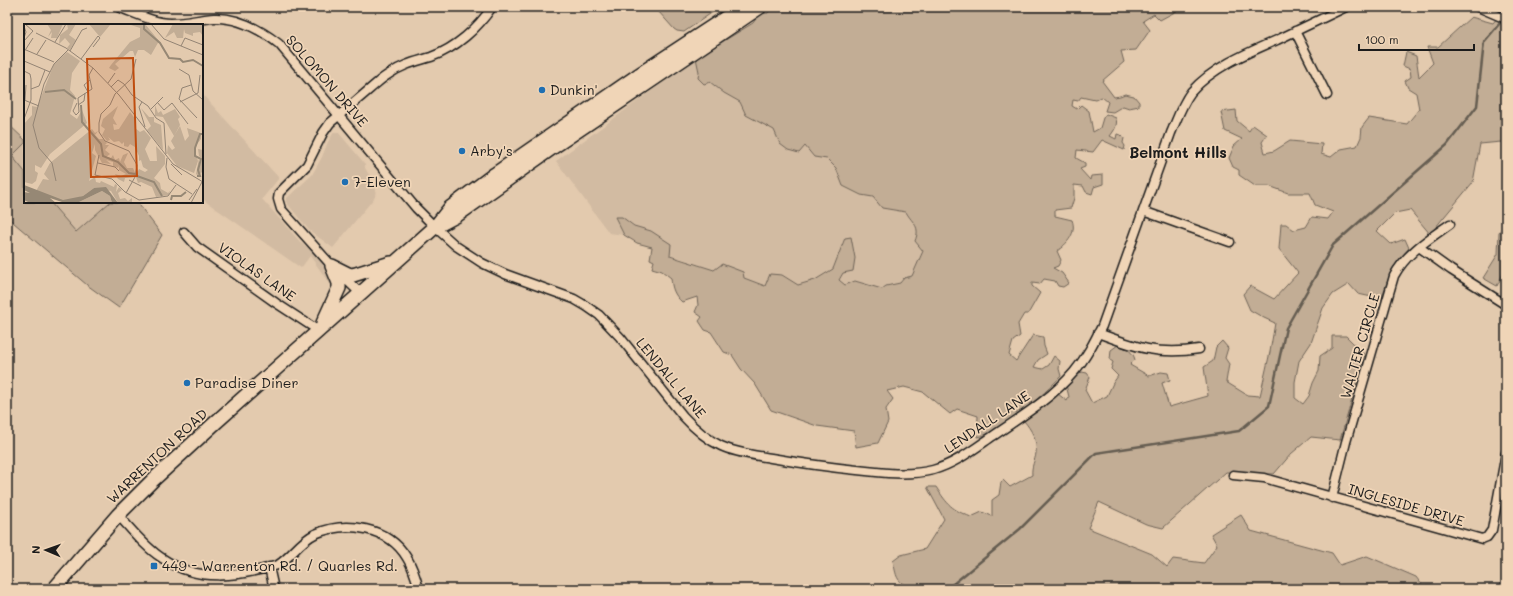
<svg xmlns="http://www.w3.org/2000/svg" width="1513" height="596" viewBox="0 0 1513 596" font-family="Mali,sans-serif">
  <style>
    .built { fill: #d2bba2 }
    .green { fill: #c2ad95; stroke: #6f6458 }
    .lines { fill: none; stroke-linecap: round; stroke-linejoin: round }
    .stream { stroke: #655d51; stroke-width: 2.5 }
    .minor-casing { stroke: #1c1c1c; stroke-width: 11 }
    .primary-casing { stroke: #1c1c1c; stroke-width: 16 }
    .minor { stroke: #f0d5b7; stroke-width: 8 }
    .primary { stroke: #f0d5b7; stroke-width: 13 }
    .poi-dot { fill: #1f6fb2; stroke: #f0d5b7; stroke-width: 1.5 }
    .labels { text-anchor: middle; stroke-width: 3.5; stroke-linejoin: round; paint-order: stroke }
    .street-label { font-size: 14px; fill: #1c1c1c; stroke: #f0d5b7 }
    .poi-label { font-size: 14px; fill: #1c1c1c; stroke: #f0d5b7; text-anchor: start }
    .neighbourhood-label { font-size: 15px; font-weight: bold; fill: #1c1c1c; stroke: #f0d5b7 }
    .inset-river { fill: none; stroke: #968875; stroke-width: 2 }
    .inset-road { fill: none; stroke: #938474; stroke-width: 1 }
    .view { fill: #bf4d0f; fill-opacity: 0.15; stroke: #bf4d0f; stroke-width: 2 }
    .inset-edge { fill: none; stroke: #1c1c1c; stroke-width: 2 }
  </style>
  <rect width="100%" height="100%" fill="#e3caae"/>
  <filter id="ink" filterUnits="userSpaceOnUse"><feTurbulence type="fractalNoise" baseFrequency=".025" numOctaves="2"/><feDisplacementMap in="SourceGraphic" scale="8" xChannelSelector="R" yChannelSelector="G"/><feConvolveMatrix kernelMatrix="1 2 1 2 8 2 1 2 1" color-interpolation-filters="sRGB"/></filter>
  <g filter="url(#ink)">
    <path class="built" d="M696,58L699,72L724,93L740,102L746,115L774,130L780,143L805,146L814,157L826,159L836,168L843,186L861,195L873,197L882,208L906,212L917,228L918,232L915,241L923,251L912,276L904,278L900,283L886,286L882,289L855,281L845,285L839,281L843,273L845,238L833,269L815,280L798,285L782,275L765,286L744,278L714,270L670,255L651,231L634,226L622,217H615L624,235L609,233L556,161Z
      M202,94L279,178L262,199L302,244L341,265L330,284L310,256L301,268L202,199Z
      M334,132H338L365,164V168L376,187L375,197L333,248L309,230L286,202V199L312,175L322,157L328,142Z
      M25,143V172L12,156Z
      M50,202H110L76,232Z"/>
    <path class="green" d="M652,7H720L684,32L677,31L674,29L658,11Z
      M771,7H1184L1160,20L1154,14L1143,21L1150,30L1136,50L1121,51L1124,62L1102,81L1114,97L1120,96L1125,94L1134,96L1139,102V106L1129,108L1123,106L1113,112L1105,111L1108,102L1102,97L1095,100L1081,97L1078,101L1073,100L1072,106L1077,109L1081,105L1089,111L1093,132L1100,128L1103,118L1106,114L1116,118C1118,125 1114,131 1110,136L1116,139L1117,134L1121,135L1124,138L1123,143L1125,146L1124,150L1102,140L1093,152L1077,150L1076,158L1085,163V167L1080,169L1090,180L1091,176L1103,175V184L1094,187L1092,194L1086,192L1083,186L1074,185V198L1071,208L1055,210V216L1072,220C1077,233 1067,244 1057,251L1061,260L1058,266L1053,268L1062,273L1069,283L1063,287L1058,286L1055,281L1044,279L1040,284L1032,283V286L1040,293L1028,314H1024L1018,324L1020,336L1013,341L1009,355L1016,361L1033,335L1043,337L1044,346L1047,354L1038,360L1034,367L1043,369L1049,365L1054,356L1060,361L1059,369L1061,376C1046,393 998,435 977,437L978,416L957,409L950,414L923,392L904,387L887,391L893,399L886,409L888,422L878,443L856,447L854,431L817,426L771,410L755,384L741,369L732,355L724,352L711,332L705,330L699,321L702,317L695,312L698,305L697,297L682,302C674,295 672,288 671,278L662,271L652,268L654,261L650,259L652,247L637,243L624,235L615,217H622L634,226L651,231L671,244L670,256L714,270L722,264L743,272L744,278L765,286L770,274L782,275L798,285L815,280L833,269L845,238L851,237L855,258L853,271L843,273L839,280L845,285L855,281L882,289L886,286L900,283L904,278L912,276L923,251L915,241C921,226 913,224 906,212L882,208L873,197L861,195L843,186L836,168L827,159L814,157L805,146L799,153L788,150L780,144L774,130L746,115L740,102L724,93L710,82L704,84L698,78L699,72L696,58L753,23L759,14L768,13Z
      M1492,7H1506V147L1501,142L1480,144L1473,182L1430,234L1410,210L1395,213L1377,231L1391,244L1405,239L1409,248L1392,269L1381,299L1358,294L1349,284L1333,294L1323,308L1311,343L1299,361L1295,382V398L1303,404L1309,396L1313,383L1319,371L1320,356L1332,348V336H1346L1365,355L1340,440L1311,437L1291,454L1274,474L1226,472L1163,528L1146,524L1099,502L1088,528L1152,554L1167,567L1173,559L1204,563L1217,545L1211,534L1241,515L1251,531L1332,553L1340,565L1367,556L1416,577L1425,589H911C895,580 897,577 893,561L901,555L925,549L944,519L927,487H936C948,505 951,509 971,517L982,512L992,516V500L999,495L1001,482L1003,480L1010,487L1032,475C1031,466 1035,461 1036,453C1038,441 1031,429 1024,421L1058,394L1067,401L1069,397L1066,385L1082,372L1087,373L1090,377L1085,390L1092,403L1107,396L1113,383L1118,376L1111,369L1113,362L1110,360L1111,350L1118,345C1127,349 1133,351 1135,360L1130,365L1149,376L1161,372L1168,373L1170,380L1162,383L1169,407L1208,396L1204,367L1213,361L1216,347L1222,341L1228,348L1225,358L1229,364L1226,382L1247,395L1260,396L1270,352L1275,323L1264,318L1250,310L1243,294L1250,286L1274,299L1298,273L1279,249L1281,224H1286L1294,230L1306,227L1312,217L1328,219L1333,212L1315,205L1310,193H1288L1269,186H1255L1239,175V170L1233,167L1229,158L1234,146L1242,139L1225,131L1221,112L1236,110L1237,121L1249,131L1253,125L1267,135L1262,142L1265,153L1274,151L1290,141L1322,144L1321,154L1331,157L1341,149L1357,146L1361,137L1362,127L1369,118L1407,124L1419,109L1416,93L1408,88L1405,81L1411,77L1410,69L1403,66L1406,52L1416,56L1419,77L1433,63L1427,47H1438L1471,17L1493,23L1502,12Z
      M7,123L25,140V143L12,156L25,172V202H50L76,232L110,202H137L162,235L119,308L87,285L7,217Z
      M1506,223V268L1497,286L1483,278L1498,254L1499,232Z"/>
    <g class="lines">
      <path class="stream" d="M947,589L1020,529L1096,453L1239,431L1269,406L1286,328L1333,245L1447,145L1477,106L1484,42L1500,23"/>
      <g class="minor-casing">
        <path id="minor" d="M118,7C135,13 154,23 171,23C186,23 200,19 214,18C238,17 261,30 279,44L416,208L435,227L456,246L482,263L505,274L574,299L586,306L599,315L620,337L683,416C694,428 706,439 721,446C736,453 754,455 771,458C800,463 828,467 857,470C882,473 909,476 933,470C955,464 974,449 993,436C1021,417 1052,398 1074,372C1086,358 1094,342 1102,326L1171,133C1177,119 1182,104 1191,92C1213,67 1247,53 1277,40C1300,29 1323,18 1346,7
          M1478,7L1506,19
          M1295,31L1327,95
          M1143,211L1230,242
          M184,232L197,247L276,303L319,331
          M1419,247L1451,270L1506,305
          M360,293L332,266L281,209L278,199L279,193L307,165L323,133L330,123C343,112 356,101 370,89C376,84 382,78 389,74C404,64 415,62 431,57C456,48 478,28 492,7
          M1098,333C1135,347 1159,356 1199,349
          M1233,475L1264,478L1482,539L1487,537L1492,530L1506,453
          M1332,498L1346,442L1394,276C1406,253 1429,239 1450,224
          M118,515C132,530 145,547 162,558C198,583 238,577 278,565C292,556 300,541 315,534C346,520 389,527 407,558C413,567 416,578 419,589
          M269,567L274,589"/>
      </g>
      <g class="primary-casing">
        <path id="primary" d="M439,225L456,216L552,148L760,7
          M332,266L348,274L353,275L391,263
          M323,323L339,288V283L332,266
          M54,589L118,515L153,480L215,423L435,227L450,208L495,174L637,76L742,7"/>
      </g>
      <use href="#minor" class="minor"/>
      <use href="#primary" class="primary"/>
    </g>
  </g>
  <g class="poi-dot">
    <circle cx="542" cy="90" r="4"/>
    <circle cx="462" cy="151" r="4"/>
    <circle cx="345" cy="182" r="4"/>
    <circle cx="187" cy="383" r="4"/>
    <rect x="150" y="562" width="8" height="8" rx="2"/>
  </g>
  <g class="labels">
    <g class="street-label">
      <text transform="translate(327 81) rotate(49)" y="5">SOLOMON DRIVE</text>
      <text transform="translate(257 272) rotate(35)" y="5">VIOLAS LANE</text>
      <text transform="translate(1360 346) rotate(-74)" y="5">WALTER CIRCLE</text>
      <text transform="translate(671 378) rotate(50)" y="5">LENDALL LANE</text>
      <text transform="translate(987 422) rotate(-34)" y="5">LENDALL LANE</text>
      <text transform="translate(157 456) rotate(-43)" y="5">WARRENTON ROAD</text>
      <text transform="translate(1406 505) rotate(16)" y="5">INGLESIDE DRIVE</text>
    </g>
    <g class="poi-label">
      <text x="550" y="95">Dunkin'</text>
      <text x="470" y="156">Arby's</text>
      <text x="353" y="187">7-Eleven</text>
      <text x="195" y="388">Paradise Diner</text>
      <text x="162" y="571">449 - Warrenton Rd. / Quarles Rd.</text>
    </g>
    <g class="neighbourhood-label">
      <text x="1178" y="158">Belmont Hills</text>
    </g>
  </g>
  <g transform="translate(24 24)">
    <rect width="179" height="179" fill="#e3caae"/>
    <path d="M23,0H39L33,14H27L28,8L24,13L27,6ZM43,0H52L45,11L52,16L46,26L43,24L46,20L41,14L35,20L36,11L44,5ZM65,0H94L86,1L76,13ZM104,0H121L135,17L127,31L120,26H114L111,33L109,27H106L91,40L95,44L91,47L85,44L87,41L106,18L116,13V4ZM149,0H179V12L176,8L169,9V12L161,9L160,5L159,14H153L150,8L141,14ZM43,28L56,37L48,49L46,66L51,72L46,90L53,95L58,86L63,99L26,130L17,144L11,141V147L14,149L12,157L8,160L0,158V100L8,91V82L13,83L30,40ZM131,81L134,89L137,87L139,91L151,85L156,93L154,95L156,101L150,112L139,93L131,92ZM94,82L89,94L93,101L89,100L90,106L95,105L106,88L112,96L111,104L116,108L120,106L127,114L121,125L126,137H133L132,122L141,132V140L130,154L136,159L137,165L144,169L146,167L145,171L132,173L128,163L117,158L114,159L112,153L101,154L100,158L94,155L91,150L97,152L102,150L95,146V142L94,144L89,142V138L82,136L87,140L78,139L71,126V120L68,129L72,132L65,157L71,153L72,158L76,159L77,157L90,163L91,160L93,161L92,168L95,163L98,166L94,169L96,175L101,174L104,177L108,174V179H94L87,167L70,164L59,172L46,176H36L12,167L19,155L25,156L20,150L26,139L68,105L71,109L74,107L71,111L75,115H79L83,119L81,121H85L81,126L86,130L82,133L87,134L89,131L91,136L95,134L96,138L99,131L104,129L100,138L103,144H109L112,151L115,145L121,148L124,146L119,143L117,136L115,137V132L111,123L106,120L104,123L100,122V118L98,120L95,117L90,118L84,113L86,116L83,117L78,111L81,105L77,102L79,95ZM117,84L125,93H130V98L137,101L139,126L123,106L127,102ZM156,102L161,117L165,112L163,104L177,109V115L170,124L174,137L170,149L153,142L143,129L144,121L148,126L151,124L147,117ZM174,125L179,126V147L174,152L172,150L175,134V144L178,135L175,132ZM78,167L86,172L88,179H53Z" fill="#c2ad95"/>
    <path d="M0,161L39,176L59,172L70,164L82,163L94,179H88L86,172L78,167L53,179H41L26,174L32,179H6L0,176V168L6,169L0,166Z" fill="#968875"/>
    <path class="inset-river" d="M120,0V5L136,19L145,34L156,35L159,38L169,36L179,42M21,68L40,66L52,75M57,81L58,98L77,120L79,132L94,138L105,149L111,150M113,152L130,158L138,172M173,152H176L174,146L177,135L171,132V124L176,110H179M147,176L148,172H157L162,168"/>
    <path class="inset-road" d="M127,0L140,15L179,31M0,2L2,8L0,14M12,9L42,24L69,44L95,71L149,140L179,158M0,17L9,7L1,0M31,18L42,0M157,22L161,14L179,21M2,26L30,38M46,27L58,6L63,4M0,28L9,14M13,30L22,16M57,35L74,12L76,14L69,23M0,37L26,48M155,45L165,51L169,67L179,76M0,47L6,50L7,55V76L0,95M84,59L91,49M167,61L158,64L155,75L173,94M87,63L94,56L100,60L108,71L124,82L132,94L140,99L142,130M7,65L15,62L21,46M64,68L60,61L66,56M0,76L15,82M1,76L2,61M118,78L115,83L121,103M133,78L140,86L148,79L164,100M156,78L174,69L176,51M53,79L49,87L52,91L55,88L54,74L68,65L65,51L69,44M54,81L60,77L61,69M127,85L139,73M75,131L71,151L88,155L101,168L115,176L144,172L152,161M143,134L142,143L145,155L168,170M74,139L91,143L95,147M147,140L158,151M105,156L117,162M32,157L28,139L15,124L9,101L20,60L30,40L44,26M102,169L111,153L113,141L105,127L81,117L75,108V99L77,90L86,81L91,70L107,55L112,35M165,176L173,165M167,179L179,156"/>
    <path class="view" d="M109,34L113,152L67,153L63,35Z"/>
    <rect width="179" height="179" class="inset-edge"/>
  </g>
  <rect width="1513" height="596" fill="none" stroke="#f0d5b7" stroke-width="24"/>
  <rect x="12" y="12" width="1489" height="572" fill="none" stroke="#1c1c1c" stroke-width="1.5" filter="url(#ink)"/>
  <g transform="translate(46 550) rotate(272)" stroke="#f0d5b7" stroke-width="3" paint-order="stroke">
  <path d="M0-3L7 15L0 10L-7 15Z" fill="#1c1c1c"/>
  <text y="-6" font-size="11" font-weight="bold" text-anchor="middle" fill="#1c1c1c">N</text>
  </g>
  <path d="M1359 44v6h115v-6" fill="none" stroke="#1c1c1c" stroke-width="2"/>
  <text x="1365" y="44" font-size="12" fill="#1c1c1c" stroke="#f0d5b7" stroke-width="3" paint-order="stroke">100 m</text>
</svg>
